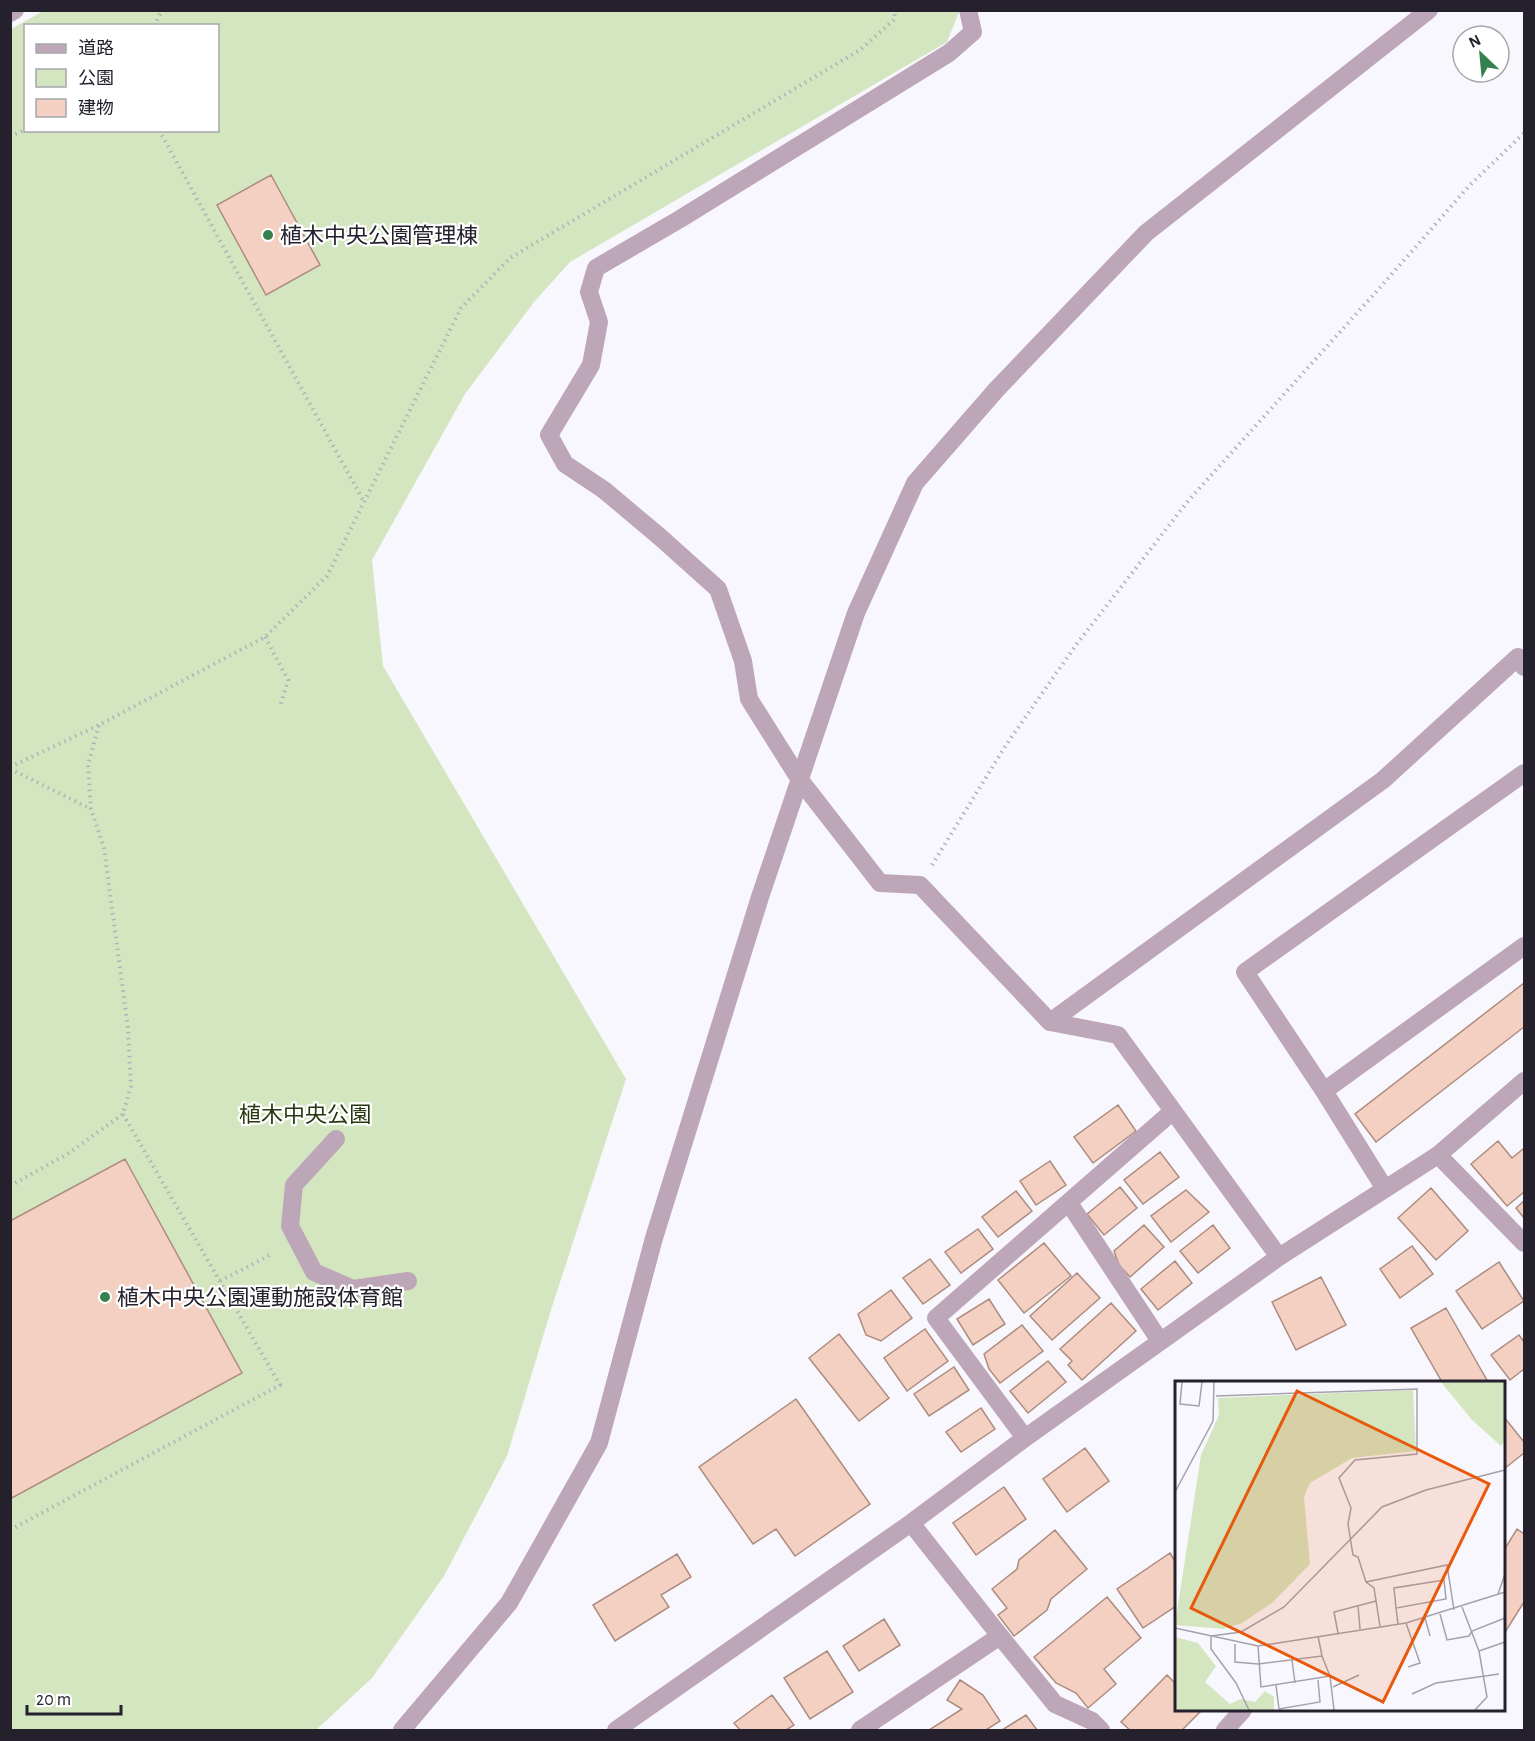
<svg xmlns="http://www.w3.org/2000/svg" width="1535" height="1741" viewBox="0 0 1535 1741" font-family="'Alegreya Sans','Noto Sans JP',sans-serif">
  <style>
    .green { fill: #d4e6c0; fill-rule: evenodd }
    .building { fill: #f4d0c2; stroke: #ad8c7f; stroke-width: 1.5 }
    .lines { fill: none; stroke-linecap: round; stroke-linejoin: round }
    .path { stroke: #b3b1b9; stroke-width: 4; stroke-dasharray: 1.5 4.5; stroke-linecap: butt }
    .minor { stroke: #bda6b8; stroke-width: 18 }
    .poi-dot { fill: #35804f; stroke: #fff; stroke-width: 2 }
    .labels { text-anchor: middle; stroke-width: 4.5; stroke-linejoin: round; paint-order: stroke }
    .poi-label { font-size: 22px; fill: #24202c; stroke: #fff; text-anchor: start }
    .park-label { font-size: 22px; fill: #27370f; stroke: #fff }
    .inset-road { fill: none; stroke: #a4a1aa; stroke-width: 1.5 }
    .view { fill: #e8590c; fill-opacity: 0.15; stroke: #e8590c; stroke-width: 3 }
    .inset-edge { fill: none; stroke: #24202c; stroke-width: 3 }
  </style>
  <rect width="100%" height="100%" fill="#f9f7fe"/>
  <path class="green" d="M45,10L959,11V12L947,42L570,262L534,302L465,394L372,560L383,666L626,1079L551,1310L507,1456L444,1576L372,1678L316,1730H11V29ZM26,26H218V130H26Z"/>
  <path class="building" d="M271,175L320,265L266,295L217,205Z
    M1524,983V1027L1376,1142L1355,1114Z
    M1118,1105L1136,1131L1093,1163L1074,1137Z
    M1498,1141L1512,1158L1523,1149L1524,1150V1192L1507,1206L1471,1164Z
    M1160,1152L1179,1177L1143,1204L1124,1180Z
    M125,1159L242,1373L10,1499V1221Z
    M1050,1161L1066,1185L1036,1205L1020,1181Z
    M1120,1187L1137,1208L1104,1235L1087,1214Z
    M1431,1188L1468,1231L1436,1260L1398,1218Z
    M1186,1190L1209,1212L1171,1242L1151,1216Z
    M1016,1191L1032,1211L998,1237L982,1217Z
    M1524,1201V1218L1516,1208Z
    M1144,1225L1164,1247L1130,1277L1119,1265L1114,1251Z
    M1213,1225L1230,1248L1198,1273L1180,1251Z
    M978,1229L993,1249L961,1273L945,1252Z
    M1044,1243L1071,1276L1024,1313L998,1280Z
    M1412,1246L1433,1274L1400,1298L1380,1269Z
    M930,1259L950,1285L923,1304L903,1278Z
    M1175,1261L1192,1283L1158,1310L1141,1289Z
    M1499,1262L1524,1301L1482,1329L1456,1291Z
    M1077,1273L1100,1298L1052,1340L1030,1316Z
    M1321,1277L1346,1325L1296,1350L1272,1302Z
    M891,1290L912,1318L881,1341L866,1335L858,1314Z
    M989,1299L1005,1324L973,1345L957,1319Z
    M1111,1303L1136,1331L1082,1380L1068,1365L1072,1361L1060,1349Z
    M1446,1308L1488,1382H1442L1411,1328Z
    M1022,1325L1043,1351L1000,1383L989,1369L984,1354Z
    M925,1329L948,1361L907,1391L884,1358Z
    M839,1334L889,1398L859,1421L809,1358Z
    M1519,1335L1524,1342V1369L1510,1380L1491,1355Z
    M1048,1361L1066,1382L1028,1413L1010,1391Z
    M954,1367L969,1390L929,1416L914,1394Z
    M796,1399L870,1504L795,1556L776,1529L753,1544L699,1467Z
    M981,1408L995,1429L961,1452L946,1432Z
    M1504,1417L1524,1442V1453L1504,1469Z
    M1085,1448L1109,1481L1067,1512L1043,1479Z
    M1004,1487L1026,1519L976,1555L953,1523Z
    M1517,1529L1524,1534V1602L1504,1634V1550Z
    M1055,1530L1087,1569L1051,1599L1047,1610L1014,1636L998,1615L1007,1608L992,1589L1017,1569L1019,1560Z
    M1170,1553L1176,1563V1606L1143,1628L1117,1589Z
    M677,1554L691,1577L661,1595L669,1607L615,1641L593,1605Z
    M1107,1597L1141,1638L1104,1669L1116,1684L1088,1708L1076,1693L1056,1683L1034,1657Z
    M884,1619L900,1645L859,1671L843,1646Z
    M827,1651L853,1692L810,1719L784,1678Z
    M1167,1675L1176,1684V1710H1202L1182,1730H1130L1121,1722Z
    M960,1680L983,1695L1000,1721L986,1730H929L962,1709L947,1700Z
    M772,1695L794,1725L786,1730H740L734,1723Z
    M1026,1715L1037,1730H1002Z"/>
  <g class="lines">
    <path class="path" d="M154,26L162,10
      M159,130L364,502
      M10,137L26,129
      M265,637L288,680L280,707
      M10,767L99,725L265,637L327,576L461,308L510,258L860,50L895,19L894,10
      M10,769L91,809
      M932,865L1006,745L1076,645L1188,501L1384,283L1469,186L1524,133
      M10,1186L69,1153L123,1114L131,1086L128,1028L104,848L91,809L88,765L99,725
      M220,1281L270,1255
      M10,1530L280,1385L123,1114"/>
    <path class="minor" d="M968,10L973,32L949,53L680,219L596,268L589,292L599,322L591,365L549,435L565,464L604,490L660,537L718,589L743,661L749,699L800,780L880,883L920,885L1050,1022L1118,1035L1279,1257
      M10,13L15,10
      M1050,1022L1383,780L1518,657L1524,667
      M1324,1091L1245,972L1524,773
      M336,1139L294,1185L290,1226L314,1272L353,1289L408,1281
      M1438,1155L1524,1243
      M1385,1189L1324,1091L1524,946
      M1069,1203L1160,1341
      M1025,1438L936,1318L1173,1111
      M911,1523L1000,1636
      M402,1730L509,1603L599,1443L654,1238L760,897L856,613L915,483L996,390L1146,233L1429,10
      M616,1730L911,1523L1025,1438L1279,1257L1438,1155L1524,1081
      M860,1730L1000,1636L1055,1704L1092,1721L1101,1730
      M1225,1730L1243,1710"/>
  </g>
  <g class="poi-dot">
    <circle cx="268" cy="235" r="6"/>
    <circle cx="105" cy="1297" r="6"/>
  </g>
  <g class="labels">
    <g class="poi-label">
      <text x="280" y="243">植木中央公園管理棟</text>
      <text x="117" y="1305">植木中央公園運動施設体育館</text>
    </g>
    <g class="park-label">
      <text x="305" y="1122">植木中央公園</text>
    </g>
  </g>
  <g transform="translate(1175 1381)">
    <rect width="330" height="330" fill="#f9f7fe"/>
    <path d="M266,1H330V59L326,65L297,39ZM238,9L241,70L177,77L135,102L129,116L135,183L97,222L67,242L48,248L0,244L26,74L44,34L43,17ZM0,256L23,262L41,285L30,301L55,323L66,318L80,321L90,310L99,316V329H0Z" fill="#d4e6c0"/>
    <path class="inset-road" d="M7,1L5,23L24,25L27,1M41,15L242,8V73L180,79L164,97L176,127L173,143L178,174L183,176L191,201L199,207L205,245M0,111L38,40L39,1M191,201L272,184L279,229M323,213L330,193M183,225L185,248M287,226L304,270L330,261M221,227L219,207L269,199L271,218L221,227L223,243M265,233L272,259L294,255L297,250L330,237M250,237L255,255M231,242L245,282L233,286M0,247L83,265L231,242L330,211M163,252L159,231L201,220M36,255L66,251L109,226L207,126L251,109L330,89M36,255V268L61,302L74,329M143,255L147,275M60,263V281L83,283L147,275L155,295M83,265L86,306L155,295L159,329M117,279L120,302M101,304L104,328L145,321L143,299M158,306L184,294M237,313L261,302L324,293M300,329L312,316L304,270"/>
    <path class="view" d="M122,10L314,103L208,321L16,227Z"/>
    <rect width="330" height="330" class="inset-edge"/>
  </g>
  <rect width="1535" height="1741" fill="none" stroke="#24202c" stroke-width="24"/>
  <rect x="24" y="24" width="195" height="108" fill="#ffffff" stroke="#a7a6ab" stroke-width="1.5"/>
  <rect x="36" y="44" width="30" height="9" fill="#bda6b8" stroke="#a7a6ab" stroke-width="1.5"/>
  <text x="78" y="54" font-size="18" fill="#24202c">道路</text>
  <rect x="36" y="69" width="30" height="18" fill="#d4e6c0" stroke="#a7a6ab" stroke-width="1.5"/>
  <text x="78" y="84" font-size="18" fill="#24202c">公園</text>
  <rect x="36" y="99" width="30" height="18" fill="#f4d0c2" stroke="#a7a6ab" stroke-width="1.5"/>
  <text x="78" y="114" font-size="18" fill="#24202c">建物</text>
  <g transform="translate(1481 54) rotate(334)"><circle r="28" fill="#ffffff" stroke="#a7a6ab" stroke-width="1.5"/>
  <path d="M0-4.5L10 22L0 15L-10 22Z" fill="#35804f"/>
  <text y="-9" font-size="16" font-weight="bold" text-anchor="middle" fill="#24202c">N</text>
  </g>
  <path d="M27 1705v9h94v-9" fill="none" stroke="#24202c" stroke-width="3"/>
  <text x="36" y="1705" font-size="18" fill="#24202c" stroke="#ffffff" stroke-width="4.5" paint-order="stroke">20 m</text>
</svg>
